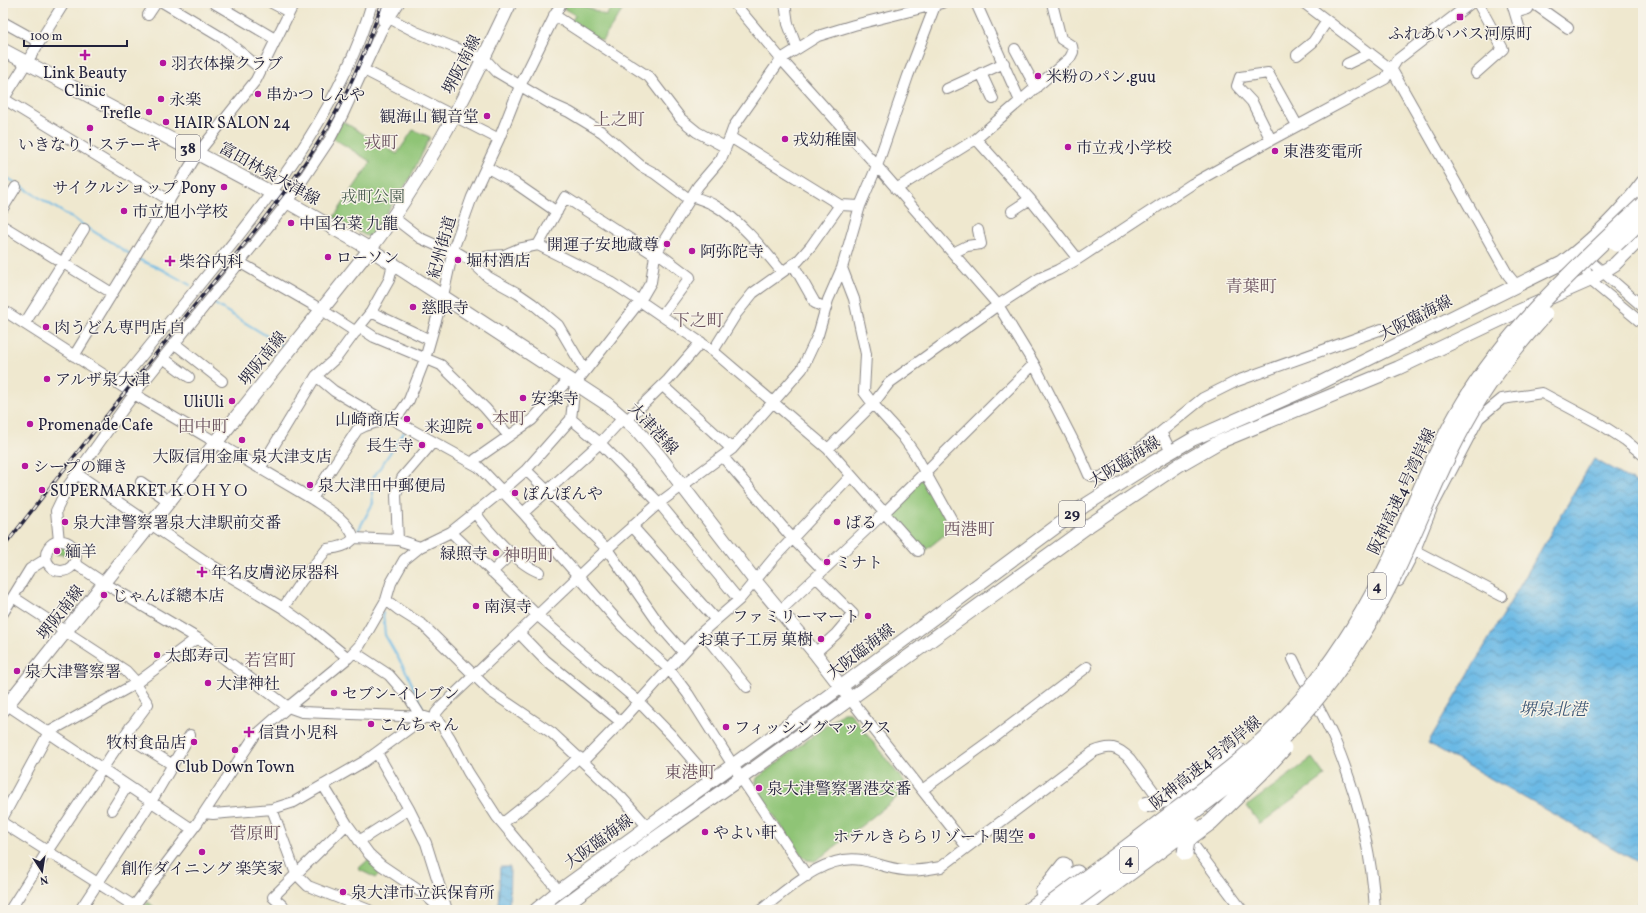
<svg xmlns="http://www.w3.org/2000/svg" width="1646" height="913" viewBox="0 0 1646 913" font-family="Vollkorn,'Noto Serif JP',serif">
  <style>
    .park { fill: #8fc476; stroke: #587358 }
    .garden { fill: url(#garden-furrows); stroke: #587358 }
    .water { fill: url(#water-waves); stroke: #466e90 }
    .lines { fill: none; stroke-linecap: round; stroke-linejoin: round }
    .stream { stroke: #6bb9e5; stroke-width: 2 }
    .minor-casing { stroke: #888585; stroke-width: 12 }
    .major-casing { stroke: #888585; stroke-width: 15 }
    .highway-casing { stroke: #888585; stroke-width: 17 }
    .minor { stroke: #fff; stroke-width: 10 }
    .major { stroke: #fff; stroke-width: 13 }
    .highway { stroke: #fff; stroke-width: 15 }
    .rail-casing { stroke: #22223b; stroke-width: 3.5 }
    .rail { stroke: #f7f3e8; stroke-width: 2; stroke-dasharray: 6; stroke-linecap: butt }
    .highway-bridge-casing { stroke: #888585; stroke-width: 17; stroke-linecap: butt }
    .highway-bridge { stroke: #fff; stroke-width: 15 }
    .poi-dot { fill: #b5179e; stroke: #f7f3e8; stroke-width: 1.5 }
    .labels { text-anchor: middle; stroke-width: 3; stroke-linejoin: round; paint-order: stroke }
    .shield { fill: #f7f3e8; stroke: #62616f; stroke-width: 1 }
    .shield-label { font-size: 15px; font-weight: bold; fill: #22223b }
    .poi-label { font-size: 16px; fill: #22223b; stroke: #f7f3e8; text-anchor: start }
    .street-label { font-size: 16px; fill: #22223b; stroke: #f7f3e8 }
    .park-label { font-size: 16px; fill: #485b50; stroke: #f7f3e8 }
    .neighbourhood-label { font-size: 17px; fill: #6a525e; stroke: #f7f3e8 }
    .water-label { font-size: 17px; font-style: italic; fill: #3c5776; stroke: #f7f3e8 }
  </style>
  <defs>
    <pattern id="garden-furrows" width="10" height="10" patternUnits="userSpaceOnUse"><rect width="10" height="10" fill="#8fc476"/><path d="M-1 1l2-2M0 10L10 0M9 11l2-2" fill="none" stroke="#7ba867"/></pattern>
    <pattern id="water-waves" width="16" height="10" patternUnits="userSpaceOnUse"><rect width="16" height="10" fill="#6bb9e5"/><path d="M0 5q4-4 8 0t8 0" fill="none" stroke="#5896bb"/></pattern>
  </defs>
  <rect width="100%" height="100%" fill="#f7f3e8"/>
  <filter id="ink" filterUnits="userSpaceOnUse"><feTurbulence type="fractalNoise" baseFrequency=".025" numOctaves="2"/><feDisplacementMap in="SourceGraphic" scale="8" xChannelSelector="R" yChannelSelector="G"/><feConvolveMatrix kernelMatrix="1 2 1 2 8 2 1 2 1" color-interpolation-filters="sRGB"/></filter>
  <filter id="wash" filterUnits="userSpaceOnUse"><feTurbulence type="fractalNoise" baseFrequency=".012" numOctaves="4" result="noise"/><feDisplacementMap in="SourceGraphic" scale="16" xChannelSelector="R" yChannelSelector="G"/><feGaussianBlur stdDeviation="0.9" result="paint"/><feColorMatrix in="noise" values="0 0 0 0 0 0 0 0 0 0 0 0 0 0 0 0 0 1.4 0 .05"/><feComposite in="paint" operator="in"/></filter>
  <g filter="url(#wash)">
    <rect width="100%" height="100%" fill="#efe8cf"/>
    <path class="park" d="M565,3H579L606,16L614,3H624V8L602,41L571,23L575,15L563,8Z
      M342,121L397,154L413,130L430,137L409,180L370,236H366L334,217L371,162L333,138Z
      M924,476L953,528L922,553L888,512Z
      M843,713H850L909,788L827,853L815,861L807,860L802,856L759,794L764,790L760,783L755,786L757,778Z
      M1312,758L1325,776L1260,824L1247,806Z
      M368,860L382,869L376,878L358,869Z
      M148,902L158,910H142Z"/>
    <path class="garden" d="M64,547L68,551L67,555L56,554V549Z"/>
    <path class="water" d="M1594,459L1643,487V865L1428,743Z
      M500,867H510L509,910H498Z
      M1643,891V910H1636Z"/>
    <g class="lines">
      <path class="stream" d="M3,175L133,256
        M138,259L163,270L190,285
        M213,303L283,346
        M358,531L373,503L371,481L404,432
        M383,613L385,635L408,675L422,707"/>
    </g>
  </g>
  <g filter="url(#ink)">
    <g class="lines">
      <g class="minor-casing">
        <path id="minor" d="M164,3L224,39L261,69
          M214,3L275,39
          M272,3L289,12
          M734,3L781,59L877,166L998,305L1034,364L1078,450L1089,475L1100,478L1161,432L1171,452
          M785,3L788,24L797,48
          M976,3L1020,101
          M1304,3L1392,70L1508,275L1517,286
          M1512,3L1520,30
          M1536,3L1537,6L1568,28
          M1515,13L1528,9
          M148,15L156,3
          M554,15L649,77L681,119L697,132L725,147
          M389,18L416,32L475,56L484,58L497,72L551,104L569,112L602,132L641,166L654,173L689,199
          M383,21L388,3
          M3,22L39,42
          M1015,49L1036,88
          M1297,55L1313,42L1327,21
          M1347,64L1370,53
          M364,70L499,139
          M981,73L993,99
          M1476,73L1503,49L1478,3
          M947,89L1004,63
          M4,99L169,200
          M3,100L64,3
          M730,137L840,205L860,206
          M976,139L1030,199L1078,259
          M1271,140L1252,102L1237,86L1240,77L1268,73L1297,125
          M486,167L515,183L557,212
          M896,189L976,139L1070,58L1073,52L1072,46L1061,39L1052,3
          M692,196C699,199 707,201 714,205C739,219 764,250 782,272
          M3,208L16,187
          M1012,211L1030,199
          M394,218L420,238L449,251L453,250L470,260L488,277L517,293L533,304L558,325L585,371
          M3,226L112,293
          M538,245L565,197L655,255
          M657,252L690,277L662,315
          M953,253L967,246L981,244L978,230
          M1583,255L1643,307
          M1580,257L1590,280L1643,324
          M470,260L491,256L504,255L518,249L538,245L608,280L640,301L713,351L828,449L918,551
          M239,262L322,310L356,332
          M793,264L815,303L826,308
          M842,268L854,299L866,354L864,392L873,404L903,437L915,454L954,524
          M3,310L134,394L312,499C327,509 348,520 354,538
          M371,312L389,280L393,264
          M25,323L84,229
          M430,340L371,312L359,327L374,337L441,365L485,408L509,436
          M174,343L222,381
          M713,351L736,314L753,293L798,261L811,246L840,205
          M74,356L198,153L256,80L294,3
          M163,358L189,377
          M316,376L334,391L383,420
          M119,384C151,344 184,304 216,264C280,185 343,102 372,3
          M663,386L732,449
          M390,418L479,467L523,513L622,626L669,669L688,694L741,778L807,876
          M571,419L600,443L659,503L739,600
          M627,420L668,380L701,342
          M1161,432L1203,398L1237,381L1382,329
          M828,449L873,404L889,383L998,305L1040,278L1058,270L1078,259L1192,184L1271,140L1385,79L1397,60L1471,3
          M723,457L792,538L823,570
          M473,463L476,459L532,420L568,380
          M261,467L316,376L337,357L359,327
          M526,470L607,549L662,628L683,652
          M77,474L211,565L283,608L315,631L348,658
          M141,482L170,502
          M315,494L357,430L365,426L390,418L400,413L409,400L425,359L443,296L453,250L472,197L499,139L520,86L561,3
          M475,512C487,531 519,565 539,572
          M523,513L600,443L624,417
          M632,526L715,619
          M451,532L538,616L639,702L672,736L711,781
          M354,538L398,540L420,547
          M398,540L396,495L402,478L433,442
          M59,541L56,511L68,486L134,394L288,202L330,139L343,114L381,31L399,3
          M46 556a15 15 0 1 1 30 0a15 15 0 1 1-30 0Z
          M1410,548L1502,596
          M74,563L104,583L197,638L288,707L302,712L425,717L439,721L450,738L468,772L497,817L559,891
          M492,572L511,554
          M1399,581L1415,550L1432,508L1479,418L1502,399L1542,393L1600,424L1625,440L1643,455
          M13,597L126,671L137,683
          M386,600L399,610L423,625L490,691L552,733L622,798L647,826
          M283,608L302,580L327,549C338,548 348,546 354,538
          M780,611L885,512L1034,364
          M3,613L30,569L46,559
          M702,632L747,687
          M520,634L545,660L621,722
          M354,652L389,675L410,699L421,717
          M815,653L836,634L853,614L816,577
          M1293,659C1306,687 1323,713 1335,741C1357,794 1372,853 1375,910
          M850,699L967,847
          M3,702L192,829
          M435,719L436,713L441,707L607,549L659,503L732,449L802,369L818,335L828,300L842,268L860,206L877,166L908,76L936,3
          M133,724L148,704L135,684
          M125,735L173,765
          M377,753L409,809L426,843L447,910
          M583,761L621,722L702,632L739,600L774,558L851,476
          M323,785L347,824L369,854L381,865L424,894L442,910
          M922,790L991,740L1087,667
          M1211,808L1237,787
          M272,809L296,874L308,886L369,910
          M112,810L127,786
          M204,813L213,814L272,809L294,802L365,761L425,717
          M3,817L49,732L135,684L197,638
          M3,823L134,906
          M503,823L542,792L579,757
          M1186,835L1242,910
          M359,841L409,809
          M10,910L48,850L131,726
          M80,910L151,802L190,735
          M131,910L198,822L254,737L288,707L348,658L360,645L386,600L391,583L404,560L420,547L451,532L502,491L526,470L571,419L575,384L640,301L651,282L655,255L698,186L721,159L730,137L734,126L781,59L818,36L854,25L942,3
          M287,910L273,897L347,824
          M761,910C788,889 825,853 862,860C876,863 890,869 904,870C917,872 928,869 941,867L1093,752C1110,745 1117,746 1130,759L1174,819"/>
      </g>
      <g class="major-casing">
        <path id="major" d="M3,50L272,193L370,249L607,404L637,430L660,457L756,582L815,653L845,692
          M3,710L370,249C427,174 470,88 510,3
          M536,910L559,891L827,697L1084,506L1152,463L1193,439L1318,384L1562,263C1593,240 1620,213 1643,182
          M558,910L651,841L741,778L1091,524L1179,465L1219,442L1398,368L1508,316L1590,280L1615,264L1643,236"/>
      </g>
      <g class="highway-casing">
        <path id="highway" d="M1164,800L1188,783L1238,750
          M1043,892L1064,865
          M1029,910L1077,873
          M1081,910L1108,889"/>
      </g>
      <use href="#minor" class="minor"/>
      <use href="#major" class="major"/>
      <use href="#highway" class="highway"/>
      <g class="rail-casing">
        <path id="rail" d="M3,548C64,468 127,390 190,311C234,256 280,203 318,143C345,100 366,52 382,3"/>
      </g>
      <use href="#rail" class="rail"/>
      <g class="highway-bridge-casing">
        <path id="highway-bridge" d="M1616,244L1643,219
          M1145,805L1164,800
          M1185,853L1187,841L1192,836L1211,822L1260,774L1284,748
          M1108,889L1193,826
          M1043,910C1083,880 1124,850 1164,819C1218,779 1270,740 1312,687C1342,649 1368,606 1389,562C1413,509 1433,454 1463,404C1510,326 1578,266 1643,204
          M1062,910C1101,881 1140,852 1178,823C1212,798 1246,773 1276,744C1309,711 1338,673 1363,633C1407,563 1430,483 1472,411C1492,376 1517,345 1545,314"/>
      </g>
      <use href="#highway-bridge" class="highway-bridge"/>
    </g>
  </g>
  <g class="poi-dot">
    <rect x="1456" y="13" width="8" height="8" rx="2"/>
    <path d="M83 49h4v4h4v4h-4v4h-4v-4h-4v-4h4z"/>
    <circle cx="163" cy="63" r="4"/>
    <circle cx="1038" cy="76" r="4"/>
    <circle cx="258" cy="94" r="4"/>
    <circle cx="161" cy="99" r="4"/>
    <circle cx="149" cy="112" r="4"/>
    <circle cx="487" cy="116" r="4"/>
    <circle cx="166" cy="122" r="4"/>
    <circle cx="90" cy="128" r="4"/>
    <circle cx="785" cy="139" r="4"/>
    <circle cx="1068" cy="147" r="4"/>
    <circle cx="1275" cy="151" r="4"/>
    <circle cx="224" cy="187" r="4"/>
    <circle cx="124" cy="211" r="4"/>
    <circle cx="291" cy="223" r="4"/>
    <circle cx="667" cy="244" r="4"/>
    <circle cx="692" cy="251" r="4"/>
    <circle cx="328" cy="257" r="4"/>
    <circle cx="458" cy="260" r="4"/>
    <path d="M168 255h4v4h4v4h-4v4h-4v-4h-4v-4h4z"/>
    <circle cx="413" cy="307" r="4"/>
    <circle cx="46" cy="327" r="4"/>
    <circle cx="47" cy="379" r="4"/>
    <circle cx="523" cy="398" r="4"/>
    <circle cx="232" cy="401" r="4"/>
    <circle cx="407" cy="419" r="4"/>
    <circle cx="30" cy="424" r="4"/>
    <circle cx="480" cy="426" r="4"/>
    <circle cx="242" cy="440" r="4"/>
    <circle cx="422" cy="445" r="4"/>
    <circle cx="25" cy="466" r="4"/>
    <circle cx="310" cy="485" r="4"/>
    <circle cx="42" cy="490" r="4"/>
    <circle cx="515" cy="493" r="4"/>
    <circle cx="65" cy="522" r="4"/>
    <circle cx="837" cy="522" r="4"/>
    <circle cx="57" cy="551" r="4"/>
    <circle cx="496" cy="553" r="4"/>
    <circle cx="827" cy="562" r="4"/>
    <path d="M200 566h4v4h4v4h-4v4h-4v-4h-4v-4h4z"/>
    <circle cx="104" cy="595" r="4"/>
    <circle cx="476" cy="606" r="4"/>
    <circle cx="868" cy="616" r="4"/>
    <circle cx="821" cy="639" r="4"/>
    <circle cx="157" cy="655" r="4"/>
    <circle cx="17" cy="671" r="4"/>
    <circle cx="208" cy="683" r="4"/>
    <circle cx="334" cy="693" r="4"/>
    <circle cx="371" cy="724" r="4"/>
    <circle cx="726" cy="727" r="4"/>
    <path d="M247 726h4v4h4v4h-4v4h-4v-4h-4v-4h4z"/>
    <circle cx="194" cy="742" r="4"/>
    <circle cx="235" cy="750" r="4"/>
    <circle cx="759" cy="788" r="4"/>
    <circle cx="705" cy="832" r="4"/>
    <circle cx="1032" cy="836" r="4"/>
    <circle cx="202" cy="852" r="4"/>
    <circle cx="343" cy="892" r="4"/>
  </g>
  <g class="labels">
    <g class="shield">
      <rect x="176" y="135" width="24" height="26" rx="3"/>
      <rect x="1059" y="501" width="26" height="26" rx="3"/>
      <rect x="1368" y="573" width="18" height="26" rx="3"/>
      <rect x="1120" y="847" width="18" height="26" rx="3"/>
    </g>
    <g class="shield-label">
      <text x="188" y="153">38</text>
      <text x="1072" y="519">29</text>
      <text x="1377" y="591">4</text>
      <text x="1129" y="865">4</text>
    </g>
    <g class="poi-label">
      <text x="1460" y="39" text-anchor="middle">ふれあいバス河原町</text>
      <text x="171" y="69">羽衣体操クラブ</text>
      <text x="85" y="78" text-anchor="middle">Link Beauty<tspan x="85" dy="18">Clinic</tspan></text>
      <text x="1046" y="82">米粉のパン.guu</text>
      <text x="266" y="100">串かつ しんや</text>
      <text x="169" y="105">永楽</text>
      <text x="141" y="118" text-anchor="end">Trefle</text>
      <text x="479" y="122" text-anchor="end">観海山 観音堂</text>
      <text x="174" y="128">HAIR SALON 24</text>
      <text x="793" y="145">戎幼稚園</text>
      <text x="90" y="150" text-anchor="middle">いきなり！ステーキ</text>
      <text x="1076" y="153">市立戎小学校</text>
      <text x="1283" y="157">東港変電所</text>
      <text x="216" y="193" text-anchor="end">サイクルショップ Pony</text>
      <text x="132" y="217">市立旭小学校</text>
      <text x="299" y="229">中国名菜 九龍</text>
      <text x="659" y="250" text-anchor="end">開運子安地蔵尊</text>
      <text x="700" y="257">阿弥陀寺</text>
      <text x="336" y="263">ローソン</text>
      <text x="466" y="266">堀村酒店</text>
      <text x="179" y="267">柴谷内科</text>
      <text x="421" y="313">慈眼寺</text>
      <text x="54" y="333">肉うどん専門店 白</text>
      <text x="55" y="385">アルザ泉大津</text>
      <text x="531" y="404">安楽寺</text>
      <text x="224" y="407" text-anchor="end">UliUli</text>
      <text x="399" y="425" text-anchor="end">山崎商店</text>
      <text x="38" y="430">Promenade Cafe</text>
      <text x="472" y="432" text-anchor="end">来迎院</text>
      <text x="414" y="451" text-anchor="end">長生寺</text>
      <text x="242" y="462" text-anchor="middle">大阪信用金庫 泉大津支店</text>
      <text x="33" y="472">シープの輝き</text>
      <text x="318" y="491">泉大津田中郵便局</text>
      <text x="50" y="496">SUPERMARKET ＫＯＨＹＯ</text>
      <text x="523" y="499">ぽんぽんや</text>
      <text x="73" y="528">泉大津警察署泉大津駅前交番</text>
      <text x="845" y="528">ぱる</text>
      <text x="65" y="557">緬羊</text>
      <text x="488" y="559" text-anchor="end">緑照寺</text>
      <text x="835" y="568">ミナト</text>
      <text x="211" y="578">年名皮膚泌尿器科</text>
      <text x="112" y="601">じゃんぼ總本店</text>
      <text x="484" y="612">南溟寺</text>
      <text x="860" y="622" text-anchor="end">ファミリーマート</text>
      <text x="813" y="645" text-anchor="end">お菓子工房 菓樹</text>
      <text x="165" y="661">太郎寿司</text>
      <text x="25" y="677">泉大津警察署</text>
      <text x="216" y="689">大津神社</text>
      <text x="342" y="699">セブン-イレブン</text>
      <text x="379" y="730">こんちゃん</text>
      <text x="734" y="733">フィッシングマックス</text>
      <text x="258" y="738">信貴小児科</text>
      <text x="186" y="748" text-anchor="end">牧村食品店</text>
      <text x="235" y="772" text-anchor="middle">Club Down Town</text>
      <text x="767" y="794">泉大津警察署港交番</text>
      <text x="713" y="838">やよい軒</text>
      <text x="1024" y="842" text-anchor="end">ホテルきららリゾート関空</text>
      <text x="202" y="874" text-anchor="middle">創作ダイニング 楽笑家</text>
      <text x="351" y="898">泉大津市立浜保育所</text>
    </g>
    <g class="street-label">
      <text transform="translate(461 64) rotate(-63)" y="6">堺阪南線</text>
      <text transform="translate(270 173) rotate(29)" y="6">富田林泉大津線</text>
      <text transform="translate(441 247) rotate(-74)" y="6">紀州街道</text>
      <text transform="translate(1415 317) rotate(-27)" y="6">大阪臨海線</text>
      <text transform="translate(262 358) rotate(-51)" y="6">堺阪南線</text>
      <text transform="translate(654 428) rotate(47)" y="6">大津港線</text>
      <text transform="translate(1124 461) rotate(-32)" y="6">大阪臨海線</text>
      <text transform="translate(1401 491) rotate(-65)" y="6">阪神高速4号湾岸線</text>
      <text transform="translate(60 612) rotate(-52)" y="6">堺阪南線</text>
      <text transform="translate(860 651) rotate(-37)" y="6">大阪臨海線</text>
      <text transform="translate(1205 762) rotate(-39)" y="6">阪神高速4号湾岸線</text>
      <text transform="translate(598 841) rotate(-36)" y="6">大阪臨海線</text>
    </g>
    <g class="park-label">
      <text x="373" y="202">戎町公園</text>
    </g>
    <g class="neighbourhood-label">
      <text x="619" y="125">上之町</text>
      <text x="381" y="148">戎町</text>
      <text x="1251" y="292">青葉町</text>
      <text x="698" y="326">下之町</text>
      <text x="509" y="424">本町</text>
      <text x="203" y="432">田中町</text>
      <text x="969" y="535">西港町</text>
      <text x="529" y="561">神明町</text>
      <text x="270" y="666">若宮町</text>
      <text x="690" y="778">東港町</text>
      <text x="255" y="839">菅原町</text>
    </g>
    <g class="water-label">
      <text x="1553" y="715">堺泉北港</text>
    </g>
  </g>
  <rect width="1646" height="913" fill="none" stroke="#f7f3e8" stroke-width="16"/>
  <g transform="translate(42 871) rotate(168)" stroke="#f7f3e8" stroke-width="3" paint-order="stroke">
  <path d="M0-3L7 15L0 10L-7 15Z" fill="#22223b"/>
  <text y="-6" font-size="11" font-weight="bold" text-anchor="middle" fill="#22223b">N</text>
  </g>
  <path d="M24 40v6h103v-6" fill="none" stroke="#22223b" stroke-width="2"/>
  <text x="30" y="40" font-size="12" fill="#22223b" stroke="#f7f3e8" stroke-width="3" paint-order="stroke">100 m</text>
</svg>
